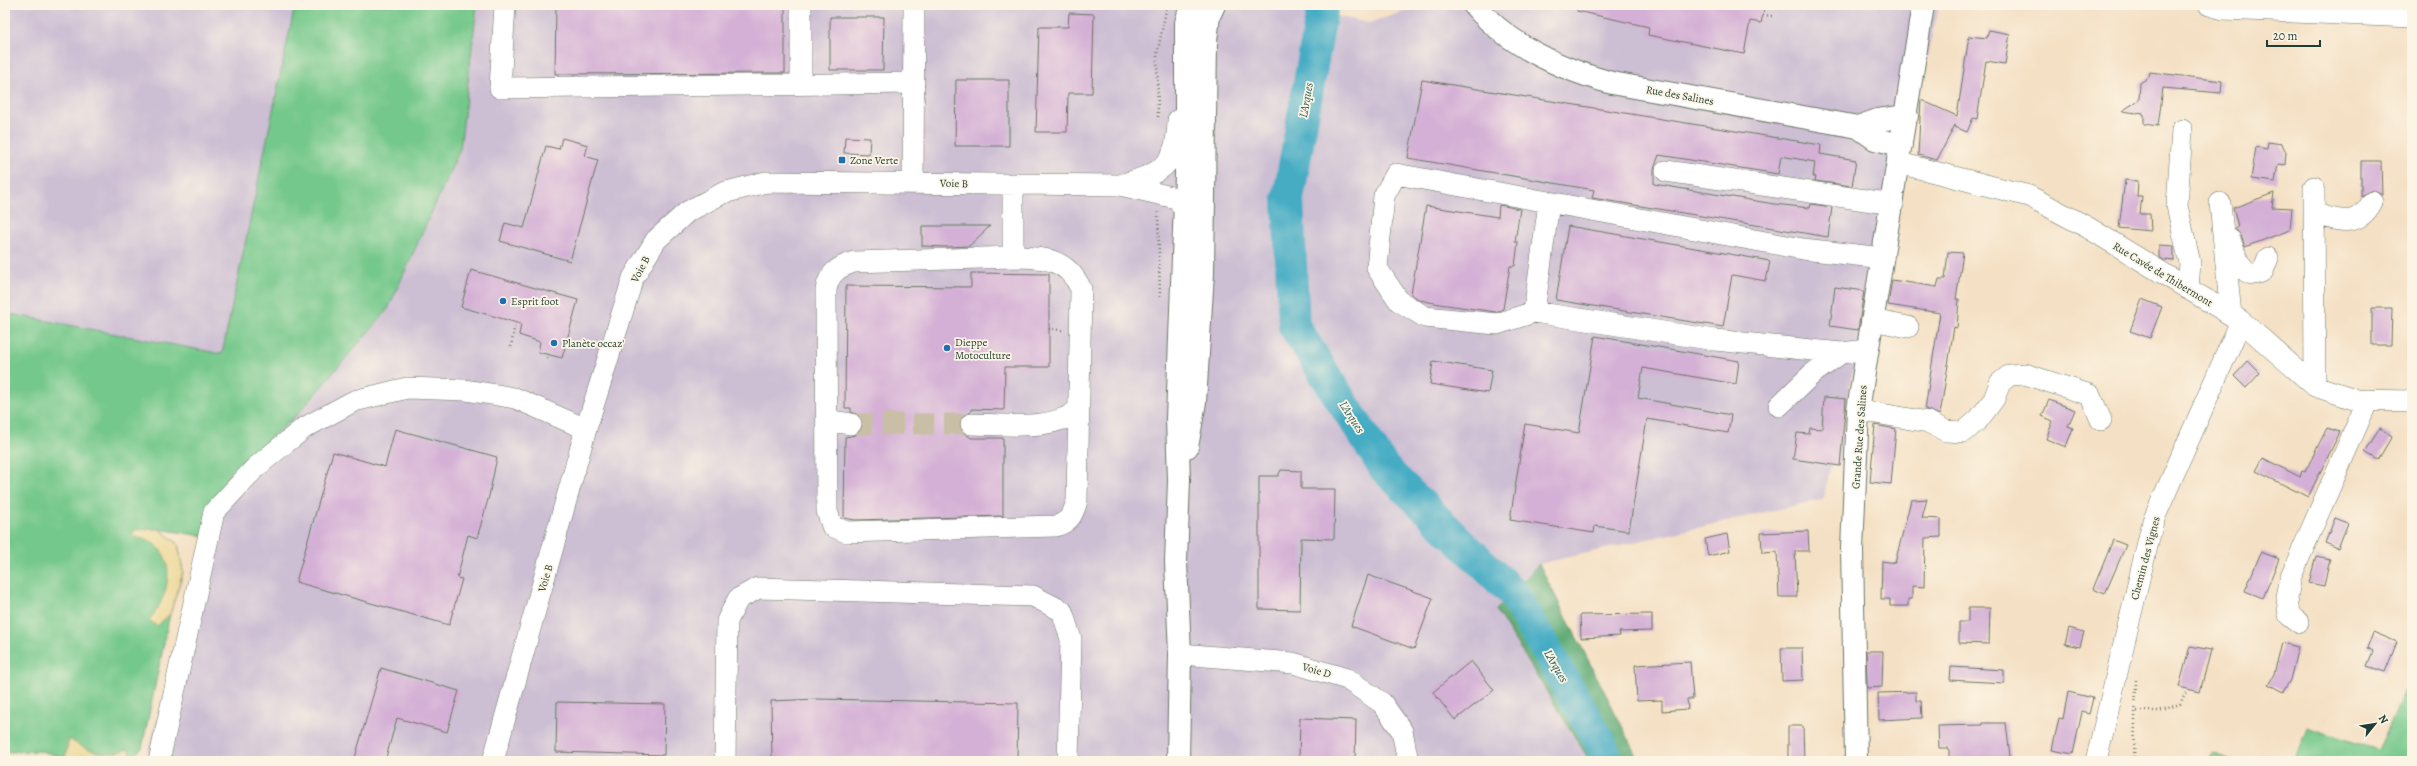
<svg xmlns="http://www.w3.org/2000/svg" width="2417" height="766" viewBox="0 0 2417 766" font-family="Alegreya,serif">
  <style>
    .industrial { fill: #ccbed3 }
    .green { fill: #75c88b; stroke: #4a8260 }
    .forest { fill: #60ac77; stroke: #407456 }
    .sand { fill: #eeda9e; stroke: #868c69 }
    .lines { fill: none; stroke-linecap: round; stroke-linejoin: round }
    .river { stroke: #44acc4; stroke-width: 32 }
    .building { fill: #d4b0d6 }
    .minor-tunnel { stroke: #c9bfa7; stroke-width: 21; stroke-dasharray: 21 10; stroke-linecap: butt }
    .minor-casing { stroke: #6a7666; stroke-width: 22 }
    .major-casing { stroke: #6a7666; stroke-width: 24 }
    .path { stroke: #6a7666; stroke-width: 2.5; stroke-dasharray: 1 3; stroke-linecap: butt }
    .minor { stroke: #fff; stroke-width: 21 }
    .major { stroke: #fff; stroke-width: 22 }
    .poi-dot { fill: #1f6fb2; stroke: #fcf5e5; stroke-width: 1.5 }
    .labels { text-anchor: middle; stroke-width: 3.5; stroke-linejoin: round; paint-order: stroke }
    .street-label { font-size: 11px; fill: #1f3d34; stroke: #fcf5e5 }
    .poi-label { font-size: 11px; fill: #1f3d34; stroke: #fcf5e5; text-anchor: start }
    .water-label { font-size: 12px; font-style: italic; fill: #2a5e5f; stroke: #fcf5e5 }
  </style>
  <rect width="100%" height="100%" fill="#fcf5e5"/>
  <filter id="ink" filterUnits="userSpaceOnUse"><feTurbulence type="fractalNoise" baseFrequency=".025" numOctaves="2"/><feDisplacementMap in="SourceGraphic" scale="8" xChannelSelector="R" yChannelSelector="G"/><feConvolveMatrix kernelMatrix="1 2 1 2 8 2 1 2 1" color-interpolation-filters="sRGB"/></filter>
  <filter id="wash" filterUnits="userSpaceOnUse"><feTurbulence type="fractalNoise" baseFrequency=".012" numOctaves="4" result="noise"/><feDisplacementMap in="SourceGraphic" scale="16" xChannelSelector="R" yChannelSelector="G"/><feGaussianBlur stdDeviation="0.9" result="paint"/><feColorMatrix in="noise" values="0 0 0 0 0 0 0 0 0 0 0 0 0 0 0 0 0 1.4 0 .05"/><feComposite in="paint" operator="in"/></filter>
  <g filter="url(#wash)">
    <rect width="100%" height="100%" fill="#f4e0c4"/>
    <path class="industrial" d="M5,5H295L222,354L5,313Z
      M477,5H1290L1368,23L1426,5H1939L1823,499L1539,564L1496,610L1590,761H145L228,474L295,417L476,20Z"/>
    <path class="green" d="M295,5H477L460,149L388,309L295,417L228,474L210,537L159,529L178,544L183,572L170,614L142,748L129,761H75L41,751L9,752L5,755V313L222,354Z
      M2412,677V761H2294L2307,727L2378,750Z
      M2212,753L2236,761H2210Z"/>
    <path class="forest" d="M1539,564L1640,761H1590L1496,610Z"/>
    <path class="sand" d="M159,529L178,544L183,572L170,614L157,626L149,620C174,592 180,541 131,536L134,530Z
      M69,739C89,752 106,758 128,749L132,758L129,761H75L65,758Z"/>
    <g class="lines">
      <path class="river" d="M1323,5L1288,199L1294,326L1385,469L1513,593L1600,742L1608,761"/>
    </g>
    <g id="blocks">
      <path class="building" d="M556,5H785V73L555,74Z
        M1578,5H1765L1761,23L1750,21L1744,54L1648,35L1649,27L1577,11Z
        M1069,13L1094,14L1092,93H1068L1067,132H1036L1039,27H1068Z
        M830,17H884L883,70H830Z
        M1989,30L2010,34L2005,64L1986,61L1977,119L1973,118L1967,132L1955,127V125L1937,160L1918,155L1921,100L1957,116L1969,36L1987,38Z
        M2150,72L2222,81L2221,93L2163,88L2158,126L2144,124V114L2122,111L2139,100L2140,83L2149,77Z
        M956,80H1009V146H955Z
        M1422,80L1821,145L1820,154L1856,160L1852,186L1815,181L1816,177H1813L1815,162L1781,156L1778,174L1659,155L1654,169V184L1774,204L1810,208L1811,204L1832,207L1828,237L1592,198L1594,190L1408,158Z
        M845,137L870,138L869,154L844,153Z
        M562,138L588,145L585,156L598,160L570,261L500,241L505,223L524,228L546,146L559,149Z
        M2268,142L2282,144L2286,152L2285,165L2278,164L2275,182L2251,179L2256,147L2267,149Z
        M2361,161H2381L2382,195L2372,190L2361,196Z
        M2125,180L2138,181L2137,196H2142L2140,214H2150L2151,231L2119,228Z
        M2274,193L2272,207L2292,208L2290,230L2245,247L2241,235L2235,229L2238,226L2233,208Z
        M1499,205L1520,209L1515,242H1518L1515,266H1510L1503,309L1496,312L1439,304L1420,300L1411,294L1426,206L1498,217Z
        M922,226H990L969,246L947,247L922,246Z
        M1568,226L1770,261L1766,281L1732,275L1723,327L1556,300Z
        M2159,245L2174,246V261L2164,260L2159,257Z
        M1948,252L1963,253L1956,299H1959L1957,328L1954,327L1940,415L1925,409L1940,313L1888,305L1892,280L1937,287L1939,279H1945Z
        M471,270L578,300L562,358L538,352L540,342L519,335L521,324L461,307Z
        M971,273L1049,274V367H1005L1004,410L971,409V412L961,417L959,423L961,430L971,438H1003V516L855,520L844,518L845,437L856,435L863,425L859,415L851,412V408H845L846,286L971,287Z
        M1835,287L1864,291L1858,330L1830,326Z
        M2142,299L2162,307L2150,338L2130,331Z
        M2372,308H2392L2391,345H2372Z
        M1595,336L1739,361L1736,384L1643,368L1638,398L1731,415L1728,433L1647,419L1629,531L1595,526L1594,533L1510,520L1525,424L1579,433Z
        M1433,361L1492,370L1488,393L1430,384Z
        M2248,361L2260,373L2246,388L2234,376Z
        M1824,397L1846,399L1840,466L1793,459L1797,433L1809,434L1810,428L1822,429Z
        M2049,400L2075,410L2068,426L2073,428L2066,447L2046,439L2053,421L2042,416Z
        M1875,425L1896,429L1891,484L1870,482Z
        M2327,428L2340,432L2308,497L2256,471L2263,458L2300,477L2302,471L2305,472Z
        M2380,428L2392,436L2378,460L2365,452Z
        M395,429L497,457L489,496L477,538L468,535L457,578L462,579L449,625L296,582L333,452L385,467Z
        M1281,470L1301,471V489H1335L1334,539L1301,538L1300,610L1259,609V476H1278Z
        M1927,499L1922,518L1941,519V537L1925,538L1924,587L1912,586V599H1908V606H1890V599H1881L1882,561L1895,563L1911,500Z
        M2335,518L2348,523L2338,548L2325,543Z
        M1808,531L1809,551H1795L1797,597H1779L1777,552L1762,553L1761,533Z
        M1727,534L1730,551L1708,556L1705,539Z
        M2113,540L2126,545L2105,594L2093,589Z
        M2261,552L2279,559L2263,598L2245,591Z
        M2316,556L2330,559L2324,586L2309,583Z
        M1368,575L1433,598L1414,649L1351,626Z
        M1968,608H1990L1989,644L1959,643V622H1968Z
        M1652,614V631L1619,632L1620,636L1581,638L1580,615Z
        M2069,628L2084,632L2080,647L2065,644Z
        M2373,632L2397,642L2385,672L2367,666L2373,651L2367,648Z
        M2282,643L2298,647L2290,680L2283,692L2268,684L2274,674Z
        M2190,646L2211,650L2200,692L2179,687Z
        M1781,648H1802L1803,680L1782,681Z
        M1866,651H1883L1882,687L1867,688Z
        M1471,661L1494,690L1455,720L1433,692Z
        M1690,662L1693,699H1687L1688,709L1662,711V700L1637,701L1635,665Z
        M1951,667L2004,670V683L1950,680Z
        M381,668L459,691L447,732L397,718L385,761H354Z
        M1916,692V701H1921L1922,718L1879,720L1878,693Z
        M2068,692L2093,698L2089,714L2082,712L2073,754L2052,750L2059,718L2063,719Z
        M817,699L1018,703L1017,761L772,760L771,701Z
        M557,702L665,704L664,755L556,752Z
        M1300,718L1356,720L1355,761H1299Z
        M1983,723H2006L2010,757L2008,761H1949V748H1939L1938,726L1983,725Z
        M1788,726H1803L1804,761H1788Z"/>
    </g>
  </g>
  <g filter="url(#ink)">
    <use href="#blocks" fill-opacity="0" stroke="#6a7666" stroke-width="1"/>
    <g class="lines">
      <path class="minor-tunnel" d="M851,424H971"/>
      <g class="minor-casing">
        <path id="minor" d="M505,5L500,88L914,83
          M801,5V84
          M2209,5L2223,9L2412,17
          M2182,130L2177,206L2190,263L2188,289
          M1899,163L2029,196L2087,227L2241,321L2315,386L2357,400L2412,401
          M1666,171L1893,204
          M913,183L914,5
          M1013,184V257L854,262C838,267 829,273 826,290L827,511L832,526L846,532L1056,526C1070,522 1073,514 1077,501L1081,289C1067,258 1043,257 1013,257
          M1123,184C1164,173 1177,164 1178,120
          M2314,187L2315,386
          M2220,203L2231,315
          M2315,214C2339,220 2358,229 2372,202
          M2230,240C2236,255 2242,283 2263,271L2268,258
          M1534,312L1549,203
          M1872,320L1908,327
          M1867,350L1841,353L1715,340L1534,312L1497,324L1425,317L1399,301L1377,268L1384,196L1396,174L1803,249L1883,258
          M1779,406L1812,374L1841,353
          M1858,410L1928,422L1946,431L1964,432L1979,419L1994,399L2000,383L2010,375L2025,374L2090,395L2101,420
          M827,413L831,421L851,424
          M971,424C1001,424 1058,432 1079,408
          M2298,622L2289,615L2287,598L2291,576L2368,400
          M1180,654L1293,663L1347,679L1382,703L1402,731L1408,761
          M159,761L214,512L256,467L304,428L354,401L407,388L465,390L515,398L586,429
          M493,761L586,429L633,278L656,240L687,212L723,193L766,182L1120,185L1176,198L1185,209
          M725,761L727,621L738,599L758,588L1033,596L1062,611L1071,639L1068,761
          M2096,761L2153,521L2241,321"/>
      </g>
      <g class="major-casing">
        <path id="major" d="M1474,5C1509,46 1561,69 1612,83L1858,127L1878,120L1907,116
          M1858,127L1875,139L1901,145
          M1187,447L1195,402L1203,273L1206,41L1209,16L1214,5
          M1178,761L1180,654L1176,562L1179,480L1177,419L1186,175V23L1191,5
          M1856,761L1852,549L1858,410L1923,5"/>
      </g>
      <path class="path" d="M1763,15L1772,16
        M1158,117L1157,55L1167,5
        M1158,212L1160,299
        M1049,329L1062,330
        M511,347L515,323
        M547,358L548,354
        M2137,711H2159L2180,704L2186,692
        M2134,761L2136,680"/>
      <use href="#minor" class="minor"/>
      <use href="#major" class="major"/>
    </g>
  </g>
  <g class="poi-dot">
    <rect x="838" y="156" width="8" height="8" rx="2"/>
    <circle cx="503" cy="301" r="4"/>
    <circle cx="554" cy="343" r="4"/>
    <circle cx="947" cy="348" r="4"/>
  </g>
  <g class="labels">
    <g class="street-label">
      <text transform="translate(1680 95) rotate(10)" y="4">Rue des Salines</text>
      <text transform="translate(954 183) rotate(1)" y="4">Voie B</text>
      <text transform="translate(640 269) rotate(-62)" y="4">Voie B</text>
      <text transform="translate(2163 274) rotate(31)" y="4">Rue Cavée de Thibermont</text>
      <text transform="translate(1859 437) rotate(-86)" y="4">Grande Rue des Salines</text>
      <text transform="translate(2145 558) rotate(-75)" y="4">Chemin des Vignes</text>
      <text transform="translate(545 578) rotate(-74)" y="4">Voie B</text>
      <text transform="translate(1317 670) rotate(16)" y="4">Voie D</text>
    </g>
    <g class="poi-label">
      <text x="850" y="164">Zone Verte</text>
      <text x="511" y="305">Esprit foot</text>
      <text x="955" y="346">Dieppe<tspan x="955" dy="13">Motoculture</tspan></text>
      <text x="562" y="347">Planète occaz'</text>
    </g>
    <g class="water-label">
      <text transform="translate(1306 100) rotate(-80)" y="4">L'Arques</text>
      <text transform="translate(1352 417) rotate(57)" y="4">L'Arques</text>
      <text transform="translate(1556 666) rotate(60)" y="4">L'Arques</text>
    </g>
  </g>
  <rect width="2417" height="766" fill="none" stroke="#fcf5e5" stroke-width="20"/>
  <g transform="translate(2375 724) rotate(60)" stroke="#fcf5e5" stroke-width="3" paint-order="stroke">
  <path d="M0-3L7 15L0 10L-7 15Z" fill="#1f3d34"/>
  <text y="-6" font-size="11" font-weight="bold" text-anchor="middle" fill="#1f3d34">N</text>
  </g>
  <path d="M2267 40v6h53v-6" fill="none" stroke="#1f3d34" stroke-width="2"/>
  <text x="2273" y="40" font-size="12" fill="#1f3d34" stroke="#fcf5e5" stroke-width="3" paint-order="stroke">20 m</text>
</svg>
